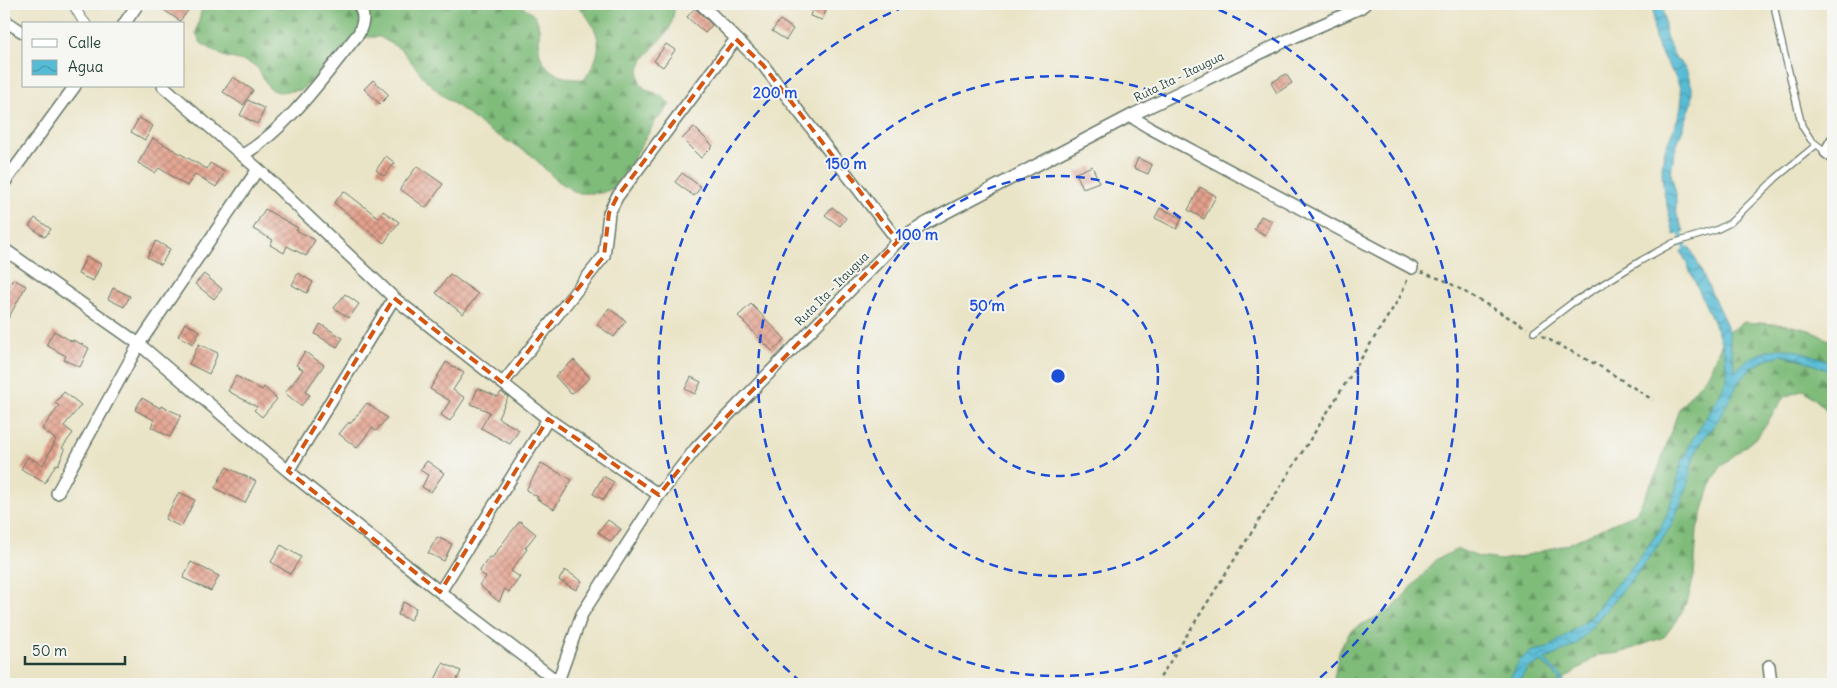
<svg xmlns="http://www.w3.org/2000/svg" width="1837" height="688" viewBox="0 0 1837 688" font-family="Delius,sans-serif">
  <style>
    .forest { fill: url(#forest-firs); stroke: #4f7c57 }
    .water { fill: url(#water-waves); stroke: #3a7c84 }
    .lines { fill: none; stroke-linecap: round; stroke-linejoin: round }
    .stream { stroke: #56bcd5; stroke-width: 4 }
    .building { fill: url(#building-cross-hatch) }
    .service-casing { stroke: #667767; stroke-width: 8 }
    .pedestrian-casing { stroke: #667767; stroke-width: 11 }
    .minor-casing { stroke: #667767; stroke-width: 14 }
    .path { stroke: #667767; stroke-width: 2.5; stroke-dasharray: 4 4; stroke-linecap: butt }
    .service { stroke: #fff; stroke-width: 5.5 }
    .pedestrian { stroke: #fff; stroke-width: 9 }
    .minor { stroke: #fff; stroke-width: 11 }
    .marked { fill: none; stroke: #d45610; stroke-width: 4; stroke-dasharray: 10 6; stroke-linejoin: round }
    .ring { fill: none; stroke: #1d4ed8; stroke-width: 2.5; stroke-dasharray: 9 6 }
    .labels { text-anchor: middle; stroke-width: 4; stroke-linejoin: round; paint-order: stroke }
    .street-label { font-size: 12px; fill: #1f3d34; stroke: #f6f6f2 }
    .centre { fill: #1d4ed8; stroke: #f6f6f2; stroke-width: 2.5 }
    .ring-label { font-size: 15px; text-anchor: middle; font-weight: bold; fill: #1d4ed8; stroke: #f6f6f2; stroke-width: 4; stroke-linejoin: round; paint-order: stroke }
  </style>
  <defs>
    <pattern id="forest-firs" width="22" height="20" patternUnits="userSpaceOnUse" patternTransform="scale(1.25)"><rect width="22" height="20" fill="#7fbc7a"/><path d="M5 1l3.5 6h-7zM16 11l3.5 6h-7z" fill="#679a65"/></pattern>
    <pattern id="water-waves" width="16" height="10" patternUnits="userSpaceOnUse" patternTransform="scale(1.25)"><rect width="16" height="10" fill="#56bcd5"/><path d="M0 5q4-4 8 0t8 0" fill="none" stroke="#479aae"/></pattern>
    <pattern id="building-cross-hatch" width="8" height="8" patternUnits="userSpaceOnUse" patternTransform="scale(1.25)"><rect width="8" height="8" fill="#e4a18d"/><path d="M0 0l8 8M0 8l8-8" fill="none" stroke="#b88474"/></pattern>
  </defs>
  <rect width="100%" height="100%" fill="#f6f6f2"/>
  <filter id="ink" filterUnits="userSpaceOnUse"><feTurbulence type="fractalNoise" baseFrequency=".02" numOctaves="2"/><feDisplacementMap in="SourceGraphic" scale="10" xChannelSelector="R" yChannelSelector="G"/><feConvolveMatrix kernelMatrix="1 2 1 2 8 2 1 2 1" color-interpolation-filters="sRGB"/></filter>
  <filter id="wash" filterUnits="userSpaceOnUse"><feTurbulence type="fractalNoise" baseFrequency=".0096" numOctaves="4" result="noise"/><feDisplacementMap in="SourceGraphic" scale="20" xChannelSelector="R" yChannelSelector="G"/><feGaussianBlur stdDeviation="1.12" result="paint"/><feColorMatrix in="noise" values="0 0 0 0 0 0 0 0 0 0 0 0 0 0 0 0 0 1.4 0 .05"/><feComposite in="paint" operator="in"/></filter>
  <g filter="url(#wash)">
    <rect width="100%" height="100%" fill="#eae4c7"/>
    <path class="forest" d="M203,4H518C524,8 533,13 536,18C541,28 539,39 539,49C541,72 566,81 585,79C589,72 594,65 596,58C604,37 590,19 577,4H675C674,12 673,19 670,27C662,44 630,61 641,84C645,91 654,92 661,96C664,98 667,101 670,104L664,113L656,120L627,170L612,189L601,193H577L555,179L530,154L490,131L441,94L425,79L402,50L380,37H366L359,46L349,51L301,90L278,92L269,88L257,67L247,62L223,56L201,43L196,33Z
      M1744,322L1788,325L1809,330L1833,342V419L1823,406L1804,390L1784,397L1758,436L1721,466L1710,487L1697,530L1694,576L1688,599L1678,619L1664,637L1620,653L1598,655L1557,684H1333L1339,651L1351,630L1392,609L1437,559L1458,549L1478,557L1501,560L1524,556L1568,544L1636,513L1657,472L1679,409L1709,373L1726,333Z"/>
    <path class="water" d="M1653,4H1663L1666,37L1675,57L1686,69L1692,87V103L1674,153L1671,174L1676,194V213L1684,232L1674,235C1669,211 1659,184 1663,159C1666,137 1685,116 1681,93C1678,74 1662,61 1656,42C1652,30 1654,16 1653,4Z
      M1690,247L1727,326L1735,370C1770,339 1793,347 1833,363V373L1803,360L1781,355L1767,359L1753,367L1740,380L1719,419L1705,436L1693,458L1688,485L1672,525L1657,547L1635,576L1577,644L1545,660L1562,677L1565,684H1561L1555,674L1542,662L1528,668L1517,684H1507L1520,660L1532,651L1548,648L1589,619L1613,588L1636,562L1656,535L1665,519L1676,488L1679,469L1692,440L1715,403L1727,379L1725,355L1718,333L1681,251Z"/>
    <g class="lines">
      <path class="stream" d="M1679,230L1687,252"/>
    </g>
    <g id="blocks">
      <path class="building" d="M155,4H193L180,21Z
        M814,4L827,8L822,20L810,16Z
        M695,8L712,25L705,33L687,17Z
        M780,20L793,29L786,40L772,31Z
        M666,44L675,50L663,67L654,61Z
        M1286,74L1292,83L1277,93L1271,83Z
        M233,77L253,90L243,105L223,92Z
        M373,80L389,95L380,104L364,89Z
        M248,100L265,109L257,124L240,115Z
        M139,118L153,126L145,140L131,132Z
        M694,127L713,146L701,158L682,139Z
        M153,138L207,169L210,163L225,172L216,187L195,174L187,186L159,168L155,173L138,163Z
        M386,156L395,163L384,176L376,170Z
        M1138,158L1152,165L1148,174L1134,168Z
        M417,166L443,184L426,208L400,189Z
        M1092,166L1099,182L1083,188L1076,173Z
        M682,173L701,187L694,196L675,182Z
        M1200,187L1216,196L1204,219L1188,210Z
        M344,191L379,218L383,211L399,222L384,243L334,203Z
        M832,207L846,218L840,226L825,215Z
        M1160,208L1182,218L1177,229L1155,218Z
        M265,209L298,228L296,230L315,240L306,256L287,246L284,253L270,245L273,240L253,229Z
        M1261,216L1272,221L1265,235L1254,229Z
        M35,218L51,229L45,237L29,226Z
        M156,241L170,249L161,265L147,257Z
        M86,257L101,264L93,281L78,274Z
        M298,273L313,282L307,293L292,285Z
        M204,274L222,289L214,299L195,284Z
        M450,274L478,294L463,314L436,293Z
        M13,279L26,286L4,326V295Z
        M113,288L130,296L124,307L108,299Z
        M345,294L359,304L349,318L334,308Z
        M751,304L785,339L772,351L738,316Z
        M609,308L626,321L614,337L597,325Z
        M185,323L200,331L193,344L178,336Z
        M320,324L343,338L337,347L315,334Z
        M54,331L73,342V340L89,348L80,367L64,360L66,356L46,345Z
        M199,344L218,353L209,374L189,364Z
        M305,352L324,365L305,392L310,395L301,406L285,393L303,370L296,365Z
        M574,360L590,378L571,394L555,376Z
        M446,362L464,373L453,390L465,398L450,421L441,415L450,401L430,389Z
        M236,376L262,390L264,387L277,399L262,417L254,410L257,407L228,391Z
        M691,377L701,382L695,394L685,389Z
        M478,388L498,397L501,392L508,397L498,418L519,430L510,444L481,428L490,412L471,404Z
        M64,392L81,405L64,426L73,433L62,448L65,450L58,465L56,464L45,483L21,469L28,457L43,465L56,440L42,429L59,406L55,403Z
        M142,398L160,408L161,406L181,415L170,437L151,427L154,420L135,410Z
        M367,403L387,418L376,431L372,428L357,448L339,434L349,422L350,424Z
        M427,461L444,473L431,492L422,487L428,475L420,470Z
        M541,463L572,480L554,509L537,499L538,497L526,490Z
        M226,467L256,481L245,503L215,488Z
        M603,476L614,482L604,500L593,494Z
        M179,492L195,500L181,527L165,519Z
        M608,520L621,529L611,542L598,532Z
        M520,521L536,534L525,548L527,549L511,571L520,577L509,592L505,589L499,602L479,585L486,577L479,572L489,557L492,558L508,536Z
        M437,537L452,544L444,561L428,553Z
        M281,545L301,557L290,574L271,562Z
        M191,562L219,576L211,591L183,578Z
        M565,570L582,581L576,590L559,580Z
        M403,602L416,608L411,620L398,615Z
        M443,663L461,671L455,684H433Z"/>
    </g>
  </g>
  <g filter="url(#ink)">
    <use href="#blocks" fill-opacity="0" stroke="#667767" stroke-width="1"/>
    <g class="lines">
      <g class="service-casing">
        <path id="service" d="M1774,4L1779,31L1802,126L1811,140L1826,152
          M1534,332L1572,303L1642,260L1673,243L1716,230L1730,223L1776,178L1816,145"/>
      </g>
      <g class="pedestrian-casing">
        <path id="pedestrian" d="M73,4L81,18L86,24"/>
      </g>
      <g class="minor-casing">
        <path id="minor" d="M701,4L763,65L898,241
          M4,20L24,33
          M124,24L138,4
          M163,86L258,169L394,298L548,419L659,495
          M1132,115L1135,119L1150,128L1412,268
          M1833,140L1826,152L1833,157
          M243,155C290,126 324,76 359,33C364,21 365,15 358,4
          M4,183L75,86
          M4,249L139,344L288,471L440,592L558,682
          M503,383L604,256L609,213L617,197L736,39
          M288,471L394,298
          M57,493L139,344L258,169
          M440,592L548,419
          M1769,666L1771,684
          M557,684L582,614L659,495L697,447L898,241L928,222L1132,115L1294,37L1360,8L1365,4"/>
      </g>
      <path class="path" d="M1421,272L1446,281L1527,328
        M1542,336L1601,367L1653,400
        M1156,684L1400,297L1408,278"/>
      <use href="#service" class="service"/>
      <use href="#pedestrian" class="pedestrian"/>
      <use href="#minor" class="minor"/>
    </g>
  </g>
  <path class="marked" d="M736,39L763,65L898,241L697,447L659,495L548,419L440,592L288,471L394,298L503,383L604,256L609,213L617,197Z"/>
  <g class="ring">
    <circle cx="1058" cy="376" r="100"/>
    <circle cx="1058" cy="376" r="200"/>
    <circle cx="1058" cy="376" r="300"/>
    <path d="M801 682A400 400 0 0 1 911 4M1205 4A400 400 0 0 1 1315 682"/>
  </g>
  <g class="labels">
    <g class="street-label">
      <text transform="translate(1179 77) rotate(-26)" y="4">Ruta Ita - Itaugua</text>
      <text transform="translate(832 289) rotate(-45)" y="4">Ruta Ita - Itaugua</text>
    </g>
  </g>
  <circle cx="1058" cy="376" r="8" class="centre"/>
  <g class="ring-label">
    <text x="775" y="98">200 m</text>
    <text x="846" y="169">150 m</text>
    <text x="917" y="240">100 m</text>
    <text x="987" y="311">50 m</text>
  </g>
  <rect width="1837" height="688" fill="none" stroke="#f6f6f2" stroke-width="20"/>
  <rect x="22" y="22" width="162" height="65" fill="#f6f6f2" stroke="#a0aca6"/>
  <rect x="32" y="39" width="25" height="8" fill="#ffffff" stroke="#a0aca6"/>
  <text x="68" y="48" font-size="15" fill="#1f3d34">Calle</text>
  <rect x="32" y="60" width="25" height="15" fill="url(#water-waves)" stroke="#a0aca6"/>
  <text x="68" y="72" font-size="15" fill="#1f3d34">Agua</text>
  <path d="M25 656v8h100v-8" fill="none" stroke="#1f3d34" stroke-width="2.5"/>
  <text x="32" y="656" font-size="15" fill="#1f3d34" stroke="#f6f6f2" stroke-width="4" paint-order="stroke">50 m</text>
</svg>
